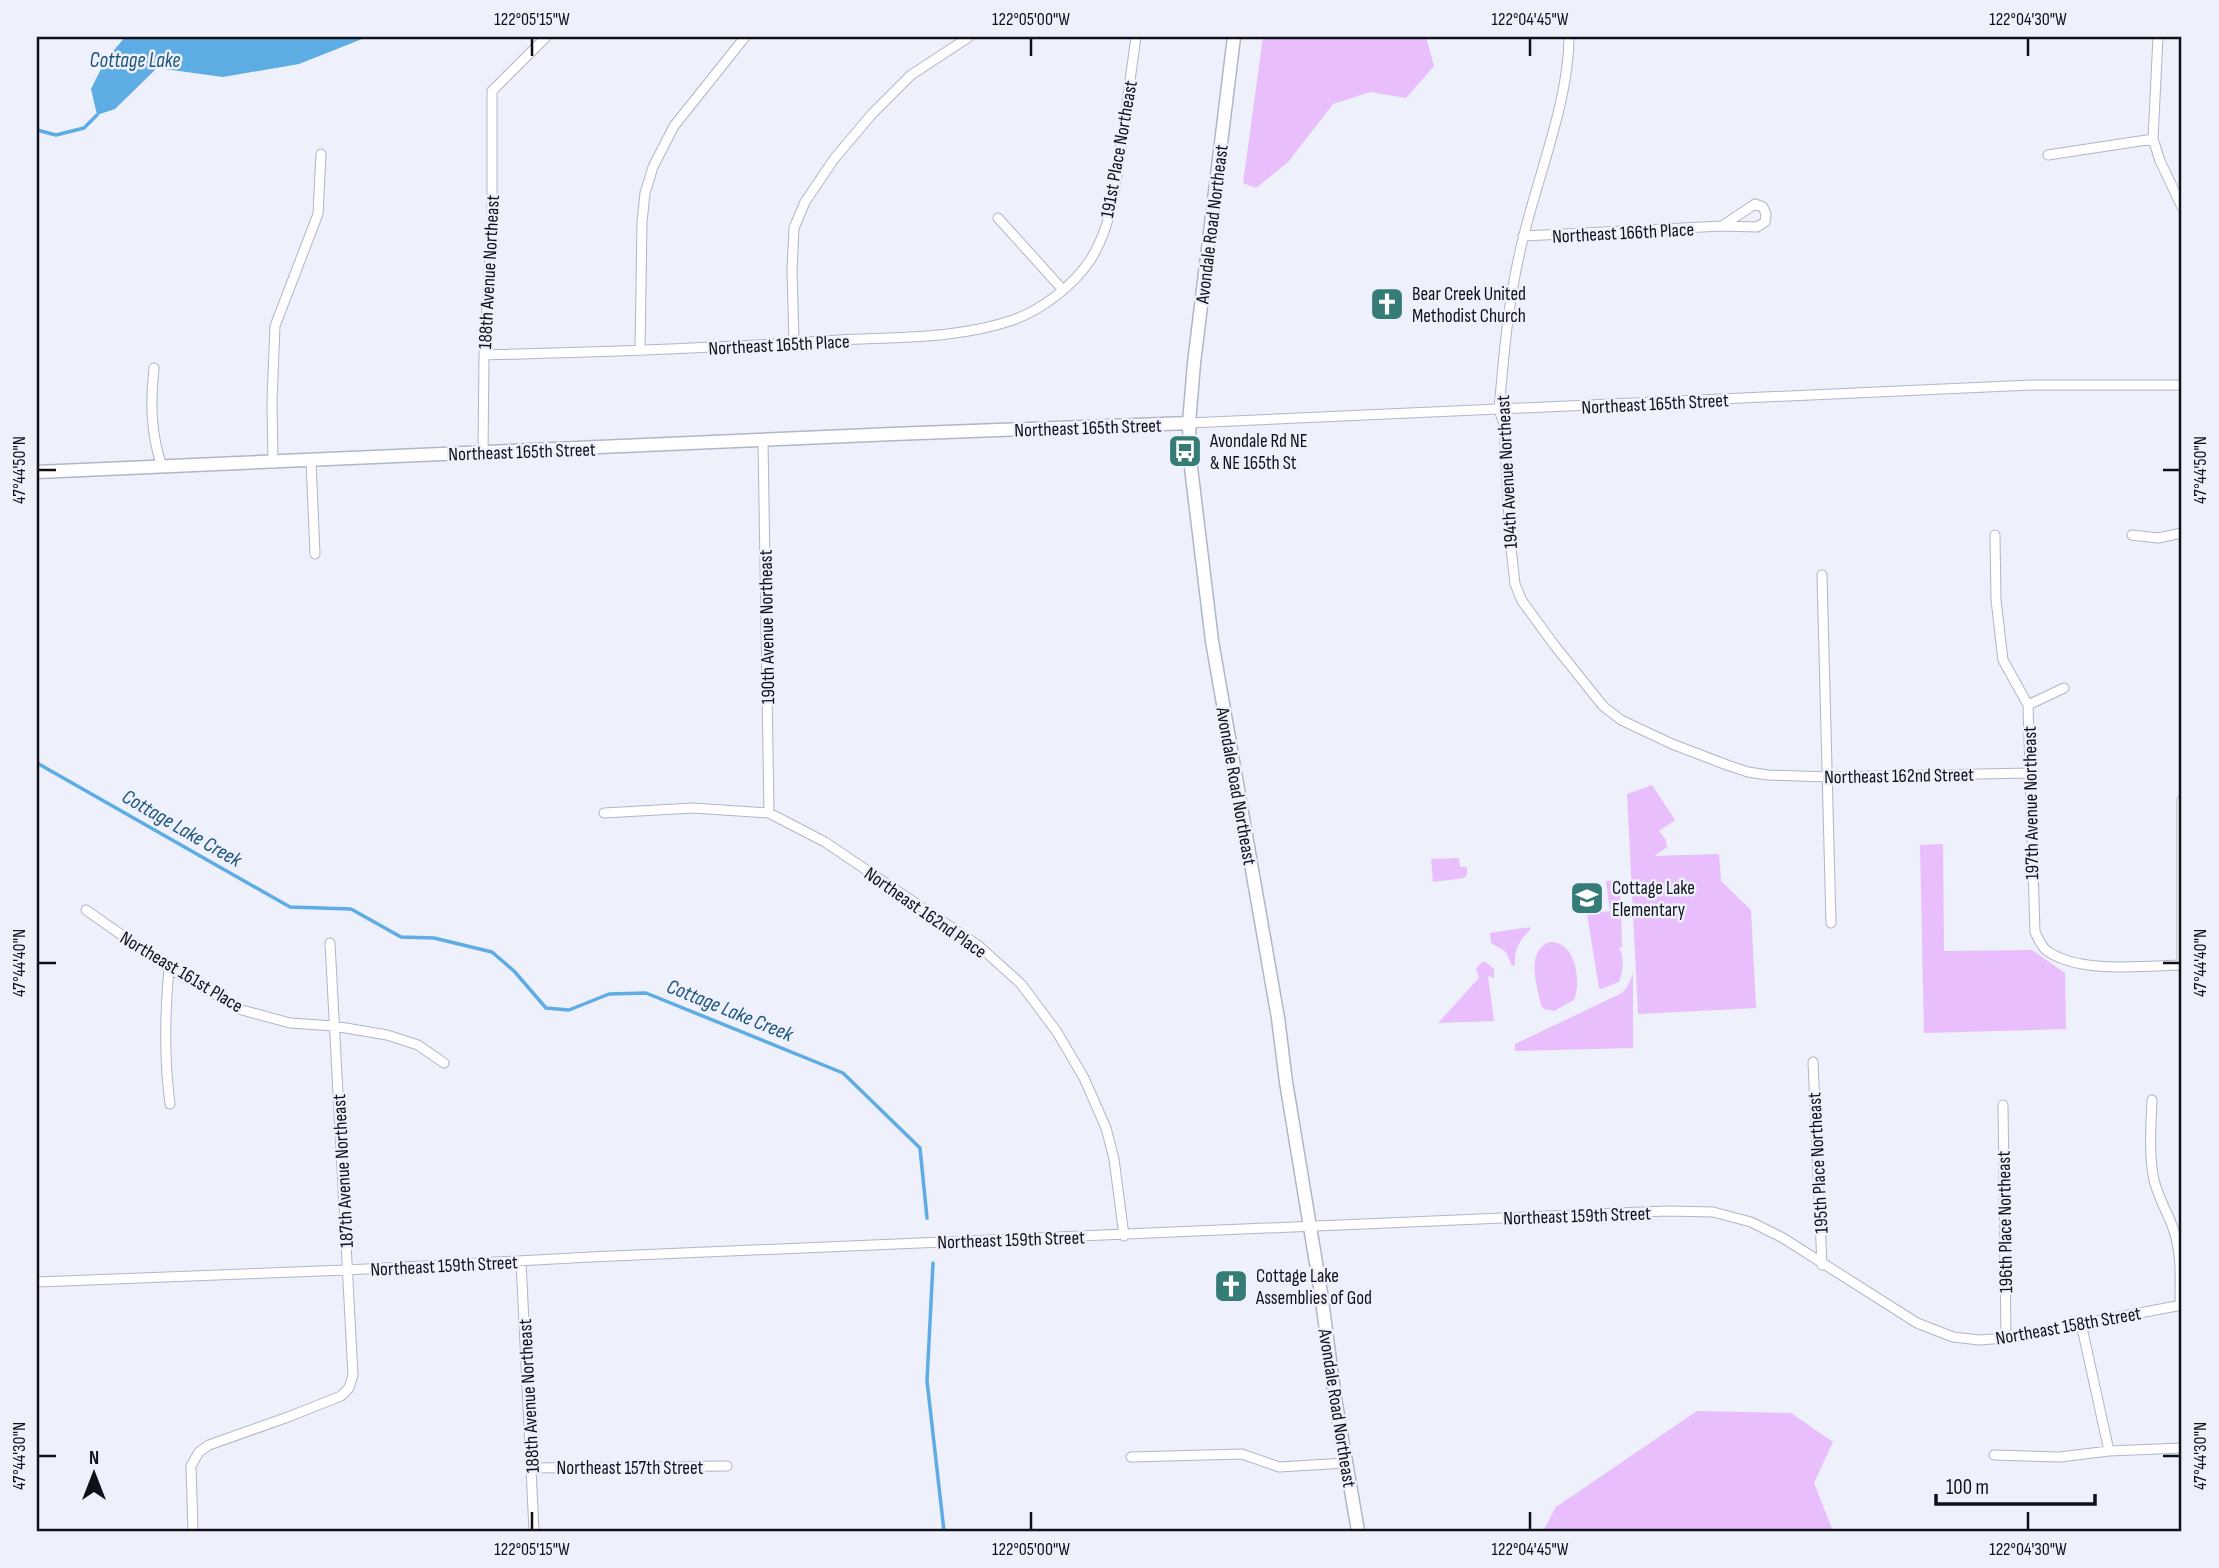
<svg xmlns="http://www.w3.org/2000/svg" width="2219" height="1568" viewBox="0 0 2219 1568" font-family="'Sofia Sans Condensed',sans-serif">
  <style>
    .green { fill: #e8befc }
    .water { fill: #5dace4 }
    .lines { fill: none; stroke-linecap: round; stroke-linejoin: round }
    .stream { stroke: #5dace4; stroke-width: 3.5 }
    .street-casing { stroke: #b2b5c8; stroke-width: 11 }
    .secondary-casing { stroke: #b2b5c8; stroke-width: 15 }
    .street { stroke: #fff; stroke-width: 9 }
    .secondary { stroke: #fff; stroke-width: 12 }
    .ticks { fill: none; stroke: #101118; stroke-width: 2.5 }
    .labels { text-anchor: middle; stroke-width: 5; stroke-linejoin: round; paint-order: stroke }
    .street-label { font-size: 19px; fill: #101118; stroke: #eef0fc }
    .poi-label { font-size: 19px; fill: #101118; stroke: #eef0fc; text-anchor: start }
    .water-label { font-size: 21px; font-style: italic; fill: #1c567c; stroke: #eef0fc }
    .neatline { fill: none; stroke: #101118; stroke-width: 2.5 }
    .ticks-label { font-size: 18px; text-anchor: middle; fill: #101118 }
  </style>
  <rect width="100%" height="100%" fill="#eef0fc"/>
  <path class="green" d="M1263,37H1426L1434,66L1406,98L1370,92L1333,104L1288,162L1256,188L1243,183Z
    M1652,785L1675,820L1659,831L1666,840L1667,847L1654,856L1719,854L1721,881L1751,910L1756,1008L1638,1014L1627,794Z
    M1943,844L1944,951L2032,950L2065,973L2066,1029L1924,1033L1920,845Z
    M1459,858L1460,867H1467V875L1464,878L1433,882L1431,859Z
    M1620,879L1622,947L1619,948C1625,957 1623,972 1619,982L1601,989L1599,988L1587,914L1610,911L1606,881Z
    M1530,927V930C1519,940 1514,950 1515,965L1512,966L1506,952L1491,943L1490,933Z
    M1549,942C1575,940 1582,980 1574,1000L1554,1011L1544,1009L1541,1005C1537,985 1525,953 1549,942Z
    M1482,962H1486L1494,969V978L1488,976L1494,1021L1438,1023L1479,978L1476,969Z
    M1633,974V1048L1515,1051V1044L1622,993L1627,987Z
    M1697,1411L1791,1413L1833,1442L1814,1483L1833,1531H1543L1556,1507Z"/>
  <path class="water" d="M125,37H367L299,64L223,77L157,68L115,109L97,115L91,89L105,61Z"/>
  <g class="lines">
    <path class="stream" d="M37,130L56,135L84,128L97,115
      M37,763L290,907L351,909L401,937L434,938L492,952L514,971L546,1008L569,1010L609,994L646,993L843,1073L920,1148L927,1218
      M933,1263L927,1381L944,1531"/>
    <g class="street-casing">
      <path id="street" d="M1569,37C1569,99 1539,173 1524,235C1509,292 1504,351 1499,410L1504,424L1510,539L1515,584L1522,601L1555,646L1603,706L1621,720L1672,744L1727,765L1748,772L1768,775L1828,777L2030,773
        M2158,37L2153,139L2160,161L2182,207
        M2048,155L2153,139
        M998,218L1063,290
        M1523,236L1722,226L1757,227L1765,222L1766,214L1763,207L1755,204L1722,226
        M794,343L792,270L794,228L805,202L834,159L872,114L911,75L969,37
        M640,351L642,222L645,193L653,167L674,126L745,37
        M484,355C603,352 721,348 839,340C896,337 958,339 1013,320C1043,309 1073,286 1091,259C1114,222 1117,174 1123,131C1127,100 1132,68 1136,37
        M154,368C150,403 151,434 162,467
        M1189,423L2031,385H2182
        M763,441L769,813
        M483,453L484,355L492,225V91L546,37
        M311,461L315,554
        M273,463L272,401L275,326L318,214L321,154
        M1995,535L1996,600L2003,660L2028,705L2035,932C2038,938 2041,946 2046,950C2077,974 2144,966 2182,965
        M2132,535L2158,538L2182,533
        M1822,575L1831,923
        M2028,705L2064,688
        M604,813L693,808L769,813L825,842L979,946L1021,984L1057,1032L1084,1078L1106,1128L1114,1159L1124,1236
        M86,910L169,968L242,1010L290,1023L334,1026L387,1035L418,1045L444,1063
        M2182,965V800
        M169,968C165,1012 164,1060 170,1104
        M1813,1062L1822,1265
        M2152,1100C2151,1125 2149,1151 2153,1175C2156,1195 2168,1212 2174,1231C2182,1255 2180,1280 2180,1305
        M2003,1105L2006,1338
        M521,1261L534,1531
        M37,1282L347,1270L590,1257L1666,1211L1713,1212L1751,1222L1783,1238L1917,1323L1953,1337L1979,1340L2006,1338L2182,1305
        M2081,1323L2109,1451
        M1994,1455L2060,1457L2109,1451L2182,1448
        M1131,1457L1242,1454L1279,1467L1346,1463
        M532,1468L727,1466
        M193,1531L191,1466L199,1452L209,1445L288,1417L341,1396L349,1388L353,1375L330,943"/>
    </g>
    <g class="secondary-casing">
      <path id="secondary" d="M1234,37L1194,363L1189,423L1190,459L1212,641L1278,1018L1286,1082L1321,1293L1335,1398L1358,1531
        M37,472L893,434L1189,423"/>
    </g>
    <use href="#street" class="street"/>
    <use href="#secondary" class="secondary"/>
  </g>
  <path class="ticks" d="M532,38V56M1031,38V56M1530,38V56M2028,38V56M38,470H56M2163,470H2180M38,963H56M2163,963H2180M38,1456H56M2163,1456H2180M532,1512V1530M1031,1512V1530M1530,1512V1530M2028,1512V1530"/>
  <defs>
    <g id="church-square" transform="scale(1.75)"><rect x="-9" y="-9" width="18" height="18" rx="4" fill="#347c75" stroke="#eef0fc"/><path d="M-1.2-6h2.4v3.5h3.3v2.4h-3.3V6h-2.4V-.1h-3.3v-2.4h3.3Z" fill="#fff"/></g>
    <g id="bus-square" transform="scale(1.75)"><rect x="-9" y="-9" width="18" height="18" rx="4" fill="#347c75" stroke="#eef0fc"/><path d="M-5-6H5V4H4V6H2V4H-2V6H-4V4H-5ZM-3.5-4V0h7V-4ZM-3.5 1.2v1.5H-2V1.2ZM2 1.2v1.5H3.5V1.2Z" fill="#fff"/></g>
    <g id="school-square" transform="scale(1.75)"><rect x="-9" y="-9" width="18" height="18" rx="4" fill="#347c75" stroke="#eef0fc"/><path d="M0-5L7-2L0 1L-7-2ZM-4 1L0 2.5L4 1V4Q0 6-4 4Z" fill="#fff"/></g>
  </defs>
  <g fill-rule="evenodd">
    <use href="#church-square" x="1387" y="304"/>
    <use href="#bus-square" x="1185" y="451"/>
    <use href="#school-square" x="1587" y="898"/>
    <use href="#church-square" x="1231" y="1286"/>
  </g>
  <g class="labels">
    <g class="street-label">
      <text transform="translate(1118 149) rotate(-80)" y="7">191st Place Northeast</text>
      <text transform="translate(1211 224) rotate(-83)" y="7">Avondale Road Northeast</text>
      <text transform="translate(1623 232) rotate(-3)" y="7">Northeast 166th Place</text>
      <text transform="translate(488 272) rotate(-87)" y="7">188th Avenue Northeast</text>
      <text transform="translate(779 344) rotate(-3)" y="7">Northeast 165th Place</text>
      <text transform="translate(1655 403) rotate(-3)" y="7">Northeast 165th Street</text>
      <text transform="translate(1088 427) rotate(-2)" y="7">Northeast 165th Street</text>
      <text transform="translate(522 451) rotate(-2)" y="7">Northeast 165th Street</text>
      <text transform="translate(1506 472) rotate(-93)" y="7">194th Avenue Northeast</text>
      <text transform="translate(766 627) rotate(-91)" y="7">190th Avenue Northeast</text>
      <text transform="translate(1899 775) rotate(-1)" y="7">Northeast 162nd Street</text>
      <text transform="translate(1237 786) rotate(80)" y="7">Avondale Road Northeast</text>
      <text transform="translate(2030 803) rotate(-91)" y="7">197th Avenue Northeast</text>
      <text transform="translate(926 912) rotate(35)" y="7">Northeast 162nd Place</text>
      <text transform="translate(182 971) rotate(31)" y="7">Northeast 161st Place</text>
      <text transform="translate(1817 1163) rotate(-93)" y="7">195th Place Northeast</text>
      <text transform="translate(342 1171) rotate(-93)" y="7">187th Avenue Northeast</text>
      <text transform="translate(1577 1215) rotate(-2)" y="7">Northeast 159th Street</text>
      <text transform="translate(2004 1222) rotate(-91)" y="7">196th Place Northeast</text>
      <text transform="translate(1011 1239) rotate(-2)" y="7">Northeast 159th Street</text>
      <text transform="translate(444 1265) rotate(-3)" y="7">Northeast 159th Street</text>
      <text transform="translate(2068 1325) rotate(-10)" y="7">Northeast 158th Street</text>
      <text transform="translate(528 1396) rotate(-93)" y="7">188th Avenue Northeast</text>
      <text transform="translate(1338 1408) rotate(81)" y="7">Avondale Road Northeast</text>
      <text x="630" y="1474">Northeast 157th Street</text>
    </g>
    <g class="poi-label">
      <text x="1412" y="300">Bear Creek United<tspan x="1412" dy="22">Methodist Church</tspan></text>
      <text x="1210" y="447">Avondale Rd NE<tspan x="1210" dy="22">&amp; NE 165th St</tspan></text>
      <text x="1612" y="894">Cottage Lake<tspan x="1612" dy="22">Elementary</tspan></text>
      <text x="1256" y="1282">Cottage Lake<tspan x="1256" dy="22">Assemblies of God</tspan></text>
    </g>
    <g class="water-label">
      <text x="135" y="67">Cottage Lake</text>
      <text transform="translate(182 828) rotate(30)" y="7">Cottage Lake Creek</text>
      <text transform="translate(730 1010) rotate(22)" y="7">Cottage Lake Creek</text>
    </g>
  </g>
  <rect width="2219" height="1568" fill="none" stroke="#eef0fc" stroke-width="77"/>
  <g transform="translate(94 1474)" stroke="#eef0fc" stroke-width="5" paint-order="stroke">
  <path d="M0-5L12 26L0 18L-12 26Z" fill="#101118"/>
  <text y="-10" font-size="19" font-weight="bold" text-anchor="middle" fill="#101118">N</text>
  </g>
  <path d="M1936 1494v10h159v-10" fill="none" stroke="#101118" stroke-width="3.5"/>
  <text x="1946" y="1494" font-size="21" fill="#101118" stroke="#eef0fc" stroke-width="5" paint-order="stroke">100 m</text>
  <rect x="38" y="38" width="2142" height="1492" class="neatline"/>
  <g class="ticks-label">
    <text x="532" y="25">122°05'15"W</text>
    <text x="1031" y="25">122°05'00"W</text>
    <text x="1530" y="25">122°04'45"W</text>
    <text x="2028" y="25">122°04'30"W</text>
    <text transform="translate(19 470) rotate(-90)" y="6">47°44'50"N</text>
    <text transform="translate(2200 470) rotate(-90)" y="6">47°44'50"N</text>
    <text transform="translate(19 963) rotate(-90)" y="6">47°44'40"N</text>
    <text transform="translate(2200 963) rotate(-90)" y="6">47°44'40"N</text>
    <text transform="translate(19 1456) rotate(-90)" y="6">47°44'30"N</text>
    <text transform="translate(2200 1456) rotate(-90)" y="6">47°44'30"N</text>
    <text x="532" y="1555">122°05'15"W</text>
    <text x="1031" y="1555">122°05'00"W</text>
    <text x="1530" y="1555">122°04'45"W</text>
    <text x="2028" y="1555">122°04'30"W</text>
  </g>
</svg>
